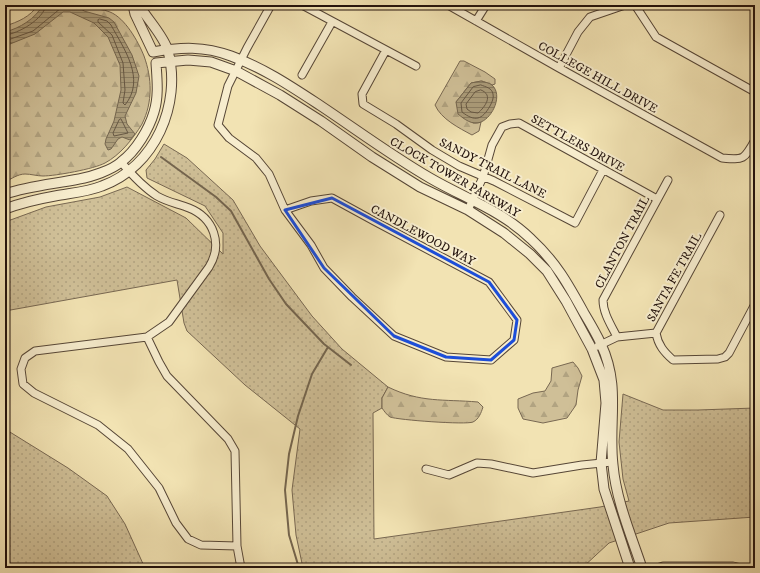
<svg xmlns="http://www.w3.org/2000/svg" width="760" height="573" viewBox="0 0 760 573" font-family="'IM FELL DW Pica',serif">
  <style>
    .grass { fill: url(#grass-dots); stroke: #786852 }
    .forest { fill: url(#forest-firs); stroke: #786852 }
    .water { fill: url(#water-rules); stroke: #74654e }
    .lines { fill: none; stroke-linecap: round; stroke-linejoin: round }
    .shore { stroke: #665743; stroke-width: 1 }
    .stream { stroke: #74654e; stroke-width: 2 }
    .minor-casing { stroke: #564636; stroke-width: 9 }
    .tertiary-casing { stroke: #564636; stroke-width: 11 }
    .minor { stroke: #f7edce; stroke-width: 7 }
    .tertiary { stroke: #f7edce; stroke-width: 9 }
    .marked { fill: none; stroke: #1d4ed8; stroke-width: 3; stroke-linejoin: round }
    .labels { text-anchor: middle; stroke-width: 4; stroke-linejoin: round; paint-order: stroke }
    .street-label { font-size: 12px; fill: #22120c; stroke: #f7edce }
  </style>
  <defs>
    <pattern id="grass-dots" width="8" height="8" patternUnits="userSpaceOnUse"><rect width="8" height="8" fill="#cfbf97"/><path d="M2 2h.1M6 6h.1" fill="none" stroke="#b1a381" stroke-width="1.8" stroke-linecap="round"/></pattern>
    <pattern id="forest-firs" width="22" height="20" patternUnits="userSpaceOnUse"><rect width="22" height="20" fill="#cfbf97"/><path d="M5 1l3.5 6h-7zM16 11l3.5 6h-7z" fill="#b1a381"/></pattern>
    <pattern id="water-rules" width="6" height="5" patternUnits="userSpaceOnUse"><rect width="6" height="5" fill="#ab9c7a"/><path d="M0 2.5h6" fill="none" stroke="#8b7e62"/></pattern>
  </defs>
  <rect width="100%" height="100%" fill="#f2e3b3"/>
  <filter id="stains"><feTurbulence type="fractalNoise" baseFrequency=".005" numOctaves="4"/><feColorMatrix values="0 0 0 0 .2 0 0 0 0 .09 0 0 0 0 .02 0 0 0 .5 -.17"/></filter>
  <radialGradient id="worn" r=".72"><stop offset=".6" stop-color="#630" stop-opacity="0"/><stop offset="1" stop-color="#630" stop-opacity=".3"/></radialGradient>
  <path class="grass" d="M164,144L187,158L233,200L260,246L312,316L342,349L388,387L382,398V408L373,413L374,539L600,507L629,501L623,479L619,442L623,394L663,410H698L755,408V517L669,523L609,543L582,568H303L296,535L292,490L300,429L245,385L187,331L184,323L177,280L5,311V222L46,207L100,197L127,187L186,218L223,254V233L205,206L147,178L146,170L155,159Z
    M5,429L68,468L107,496L125,524L144,566L148,568H5Z"/>
  <path class="forest" d="M38,5H87L89,8C95,9 103,9 110,12C125,18 138,41 144,56C152,78 153,102 142,124C133,139 120,155 105,163C94,169 55,176 43,176C37,176 31,174 25,174C18,174 11,179 5,182V26C18,22 30,17 38,5Z
    M460,61H464L485,72L495,79V84L492,85L482,81L471,83L456,102L473,123L481,122L479,131L472,135C459,128 441,119 435,105Z
    M573,362L578,368L582,376L578,390L576,405L567,418L543,423L523,419L518,408V399L533,393L545,391L551,381L552,368Z
    M388,387C421,403 443,399 478,402L483,407C481,413 479,419 473,422C466,425 398,420 390,417C387,415 384,411 382,408V398Z"/>
  <path class="water" d="M43,5H76L84,11L109,18L114,22L132,55L139,76L136,93L125,116L127,124L135,134L130,140L122,137L118,139L111,149L108,150L105,144L106,139L114,121L121,90L120,65L108,37L94,23L70,12H63L35,34L5,46V32C20,28 35,19 43,5Z
    M481,81C484,82 490,83 492,85C503,95 493,117 481,122C473,126 464,119 458,114L456,102L471,83Z"/>
  <g class="lines">
    <path class="shore" d="M100,19L107,21L111,25C124,49 146,79 125,105L123,103L125,90L123,63L112,35L98,22V20Z
      M5,35C18,34 44,19 46,5
      M5,41L33,31L61,8L72,9L74,5
      M481,85C486,87 492,88 493,94C494,98 492,102 490,106C482,120 475,122 462,112L461,103L473,87Z
      M481,90C494,95 485,107 478,113L471,112L467,109L466,104L475,92Z
      M121,119L128,133L114,136L113,133L119,120Z"/>
    <path class="stream" d="M161,157L216,197L231,211L269,279L286,304L324,344L351,365
      M299,568L289,535L285,490L289,454L298,416L312,374L328,347"/>
    <g class="minor-casing">
      <path id="minor" d="M271,5L247,48L228,86L218,125L229,138L256,158L269,174L285,210L311,245L324,268L352,297L394,336L446,357L491,360L514,340L517,320L489,282L374,221L332,198L311,201L285,210
        M302,5L416,66
        M448,5L559,68L722,158C744,160 744,160 755,140
        M635,5L656,37L755,92
        M751,5L755,7
        M476,21L486,5
        M386,50L362,94L363,104L396,124L432,150L459,166L494,181L575,223L603,170
        M559,68L578,32L590,17L625,5
        M302,75L332,22
        M121,162C132,175 143,187 157,196C167,202 179,204 189,208C214,218 223,244 209,267L169,322L147,337L159,362L167,376L228,439L235,451L237,546L241,568
        M468,210L483,177L492,145L502,127L510,124L519,123L657,199
        M656,333C658,345 664,352 673,360L718,359L725,357L729,353L755,304
        M147,337L35,351L25,358L21,369L23,384L34,393L98,425L128,449L159,488L176,523L188,539L201,545L237,546
        M617,337C611,325 603,313 603,300L668,180
        M598,346L617,337L656,333L720,215
        M426,469L449,475L477,463L491,464L533,473L582,465L612,462
        M657,568L663,566H733L741,568"/>
    </g>
    <g class="tertiary-casing">
      <path id="tertiary" d="M133,5L135,14L153,52C181,47 204,46 231,56C264,68 292,87 321,106C357,130 392,156 430,178C466,199 501,210 531,239C556,262 568,284 584,313C590,323 596,333 601,344C621,387 608,422 613,465C616,500 631,535 642,568
        M5,194C29,186 54,184 79,179C91,177 112,170 121,162C136,151 149,129 154,112C159,96 157,79 156,63L188,60L211,62L236,71L280,95L321,121L372,157L420,187L468,210L504,233L530,254L547,271L566,301L592,349L604,380L606,403L601,463L604,489L630,568
        M5,209C21,203 38,199 55,196C71,193 87,192 102,186C155,167 182,104 168,51C164,36 147,19 139,5"/>
    </g>
    <use href="#minor" class="minor"/>
    <use href="#tertiary" class="tertiary"/>
  </g>
  <path class="marked" d="M332,198L489,282L517,320L514,340L491,360L446,357L394,336L324,268L285,210Z"/>
  <g class="labels">
    <g class="street-label">
      <text transform="translate(598 77) rotate(29)" y="4">COLLEGE HILL DRIVE</text>
      <text transform="translate(578 143) rotate(29)" y="4">SETTLERS DRIVE</text>
      <text transform="translate(493 168) rotate(27)" y="4">SANDY TRAIL LANE</text>
      <text transform="translate(455 177) rotate(30)" y="4">CLOCK TOWER PARKWAY</text>
      <text transform="translate(423 235) rotate(28)" y="4">CANDLEWOOD WAY</text>
      <text transform="translate(622 242) rotate(-62)" y="4">CLANTON TRAIL</text>
      <text transform="translate(674 277) rotate(-61)" y="4">SANTA FE TRAIL</text>
    </g>
  </g>
  <rect width="760" height="573" fill="none" stroke="#f2e3b3" stroke-width="20"/>
  <rect x="6" y="6" width="748" height="561" fill="none" stroke="#22120c" stroke-width="2"/>
  <rect x="10" y="10" width="740" height="553" fill="none" stroke="#22120c"/>
  <rect width="100%" height="100%" filter="url(#stains)"/>
  <rect width="100%" height="100%" fill="url(#worn)"/>
</svg>
